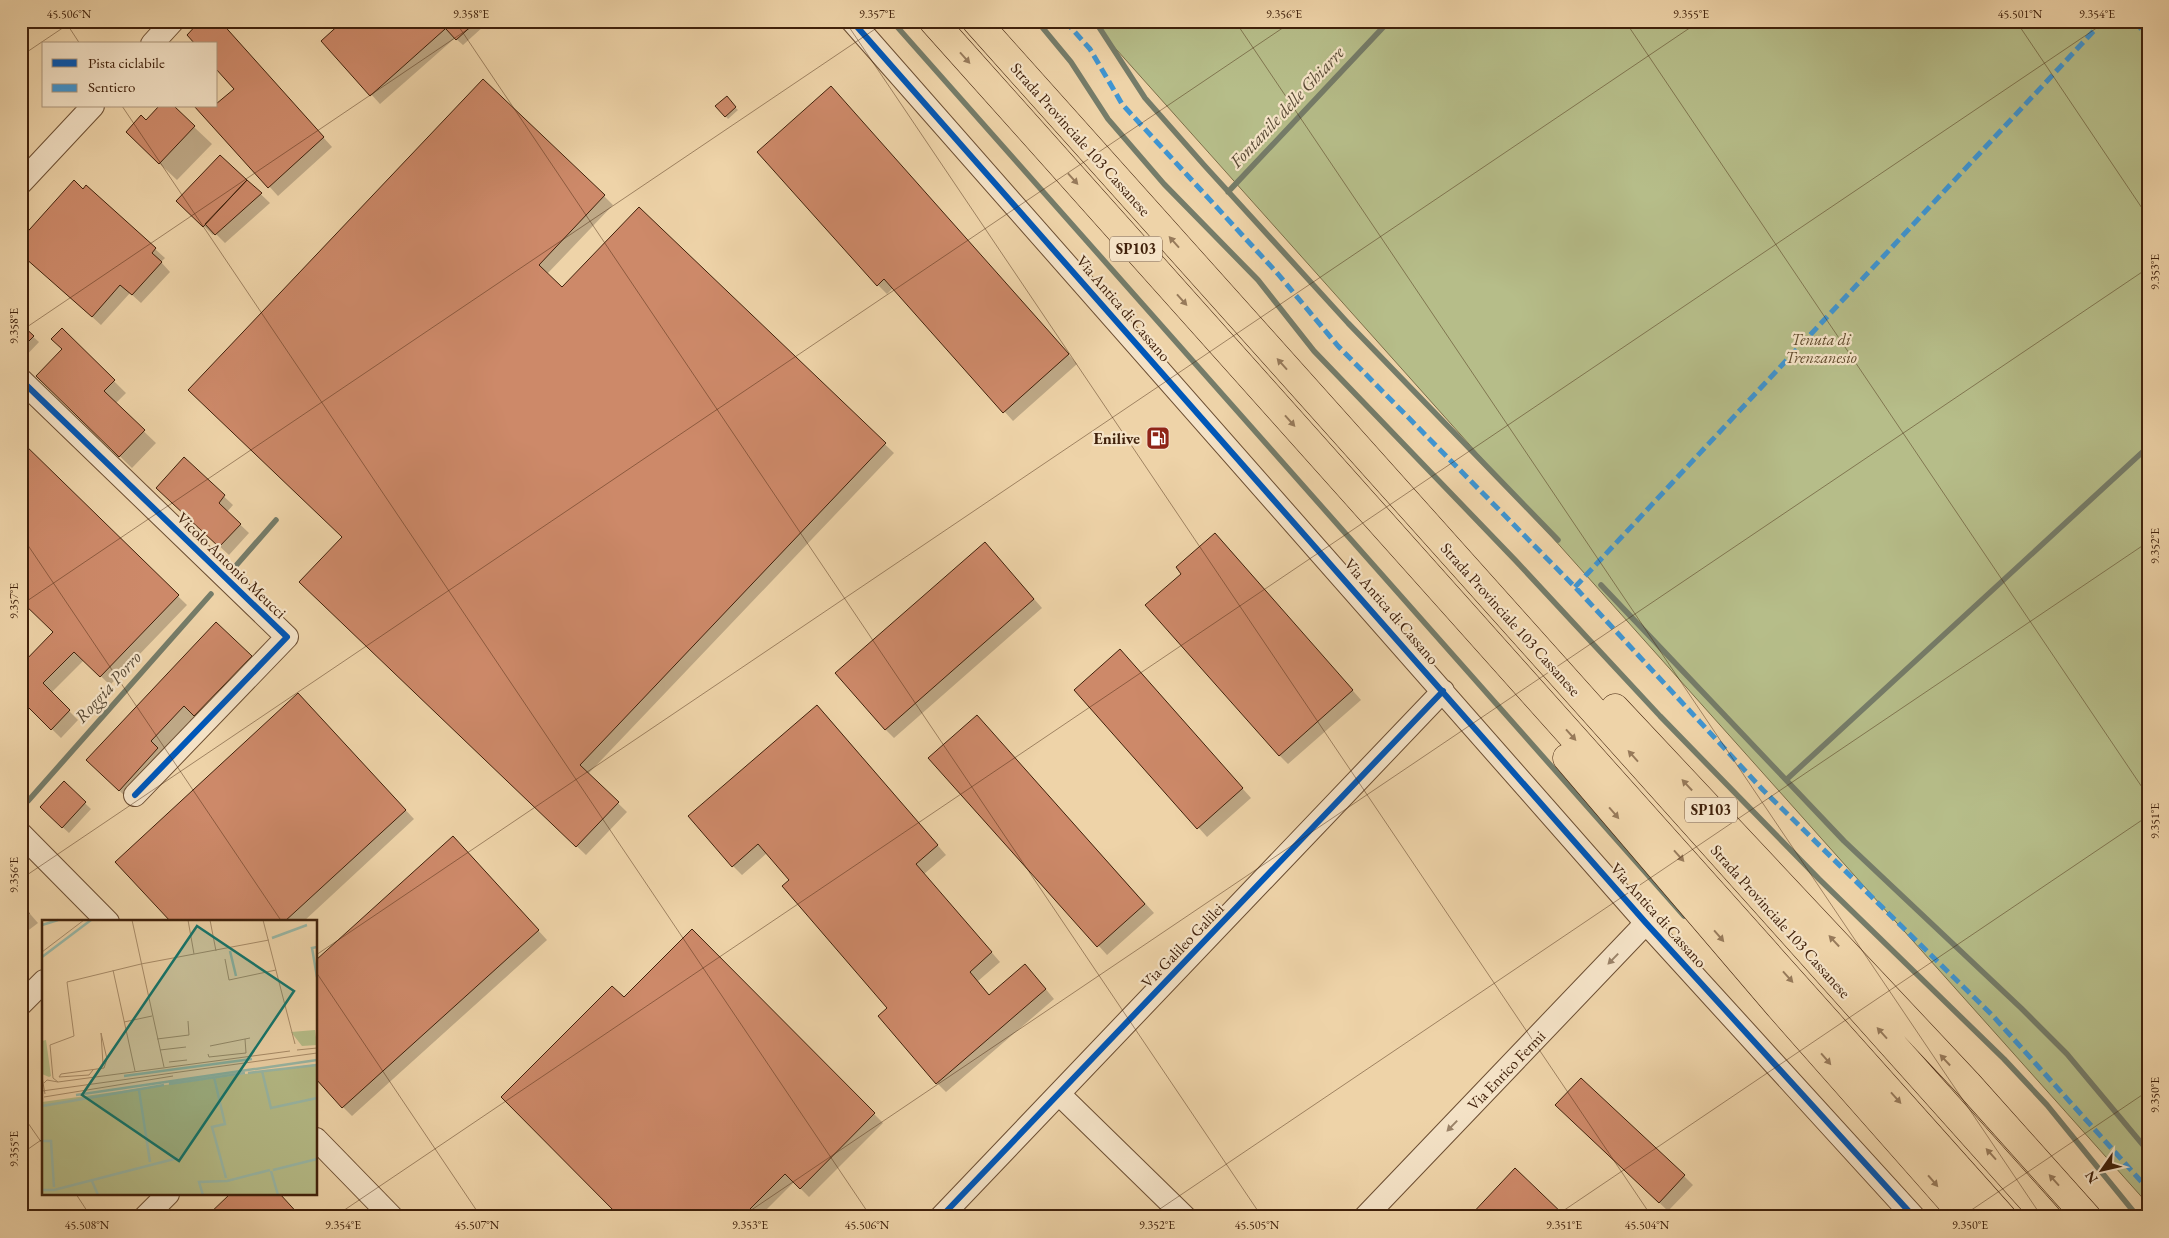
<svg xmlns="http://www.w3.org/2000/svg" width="2169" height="1238" viewBox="0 0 2169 1238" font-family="'EB Garamond',serif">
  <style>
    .green { fill: #b6bd89; stroke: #7b6f4a }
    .shadow { fill: #0003 }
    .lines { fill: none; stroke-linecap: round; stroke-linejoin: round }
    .stream { stroke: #757c69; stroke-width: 5.5 }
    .building { fill: #cd8969; stroke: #40210b }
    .street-casing { stroke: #6c4e32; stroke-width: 24 }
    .highway-casing { stroke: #40210b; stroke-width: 29 }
    .street { stroke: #f4e2c6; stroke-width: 22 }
    .highway { stroke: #eed3a8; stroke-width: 28 }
    .quiet { stroke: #3f95d2; stroke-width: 5; stroke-dasharray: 10 5; stroke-linecap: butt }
    .cycleway-casing { stroke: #f4e2c6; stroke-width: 9 }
    .cycleway { stroke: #0057b8; stroke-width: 6 }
    .oneway { fill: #977a5a }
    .oneway2 { fill: #9a8268 }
    .ticks { fill: none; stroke: #40210b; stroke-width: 1; stroke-opacity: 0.45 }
    .labels { text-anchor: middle; stroke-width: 4.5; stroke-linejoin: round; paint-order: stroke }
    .shield { fill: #f4e2c6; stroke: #765b43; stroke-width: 1 }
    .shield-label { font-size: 15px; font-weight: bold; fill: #40210b }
    .street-label { font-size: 16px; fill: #40210b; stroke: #f4e2c6 }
    .park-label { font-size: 16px; font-style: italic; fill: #5e482a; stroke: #f4e2c6 }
    .poi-label { font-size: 16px; font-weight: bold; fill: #40210b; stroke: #f4e2c6; text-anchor: end }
    .water-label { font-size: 18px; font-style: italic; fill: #564732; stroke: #f4e2c6 }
    .inset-river { fill: none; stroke: #99b8a7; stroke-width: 2.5 }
    .inset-road { fill: none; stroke: #a88c69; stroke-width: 1 }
    .view { fill: #0f766e; fill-opacity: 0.15; stroke: #0f766e; stroke-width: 2.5 }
    .inset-edge { fill: none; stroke: #40210b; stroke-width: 2.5 }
    .neatline { fill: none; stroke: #40210b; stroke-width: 2 }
    .ticks-label { font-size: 12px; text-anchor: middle; fill: #40210b }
  </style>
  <rect width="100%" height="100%" fill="#eed3a8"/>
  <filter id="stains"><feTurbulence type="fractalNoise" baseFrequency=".004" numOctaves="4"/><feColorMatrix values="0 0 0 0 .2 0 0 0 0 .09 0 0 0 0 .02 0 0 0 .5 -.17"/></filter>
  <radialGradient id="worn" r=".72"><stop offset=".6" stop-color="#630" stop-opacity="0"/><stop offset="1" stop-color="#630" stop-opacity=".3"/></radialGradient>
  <path class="green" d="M1091,21H2148V1204Z"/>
  <path class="shadow" d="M219,21L332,147L278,196L196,106H216L235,89Z
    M345,21H479L484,26L463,45L455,38L380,104L323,41Z
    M839,97L1077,364L1013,421L893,288L887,294L878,285Z
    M726,98L738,110L728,119L717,106Z
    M146,122L194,127L212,144L177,180L145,150Z
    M221,156L270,203L225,243L215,233L213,235L178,201Z
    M86,187L165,258L161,262L170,272L141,303L130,293L101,325L35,265Z
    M604,196L613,205L547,274L562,289L639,209L894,453L588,774L627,812L586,855L309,591L343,537L198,399Z
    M21,326L39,342L21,361Z
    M62,330L126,393L115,404L156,443L132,468L37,376L63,349Z
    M21,443L187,605L110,685L84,660L51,693L78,720L61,738L21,699L55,632Z
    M184,459L233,505L227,512L249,533L229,555L166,497Z
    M1224,543L1361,700L1288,764L1279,755L1183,574Z
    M994,553L1042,608L894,738L885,729Z
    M251,657L263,669L131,802L88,760Z
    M1128,660L1251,798L1207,837L1076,690Z
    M307,704L414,819L303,922H172Z
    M826,715L946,855L924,874L1000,962L978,981L990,996L1034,975L1054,999L946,1092L937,1083L889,1008L790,880L767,853L742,875L733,866Z
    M985,726L1154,913L1107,955L930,758Z
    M64,783L91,809L69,833L47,813Z
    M462,847L547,940L352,1116L343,1107Z
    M24,907L38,923L21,936V908Z
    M692,931L883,1123L809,1197L794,1182L759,1217H622Z
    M1566,1114L1684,1176L1693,1185L1668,1211Z"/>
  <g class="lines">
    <path class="stream" d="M892,21L1684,916
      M1037,21L1071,62L1108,119L1164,184L1258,280L1314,351L1516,561L1660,716L1819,879L2004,1059L2047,1105L2138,1217
      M1095,21L1145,98L1204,165L1348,323L1558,540
      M1228,192L1389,21
      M233,569L276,520
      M1601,585L1844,841L2021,1008L2067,1054L2148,1151
      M1786,780L2148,447
      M28,801L211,594"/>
  </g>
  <path class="building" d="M200,21H220L324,137L268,188L194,106H216V104L234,89L216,69V44H195L187,35Z
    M343,21H454L370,96L321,41Z
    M454,21H477L456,40L446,29Z
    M483,79L605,195L539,265L562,287L639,207L886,443L580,765L619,802L576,847L299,582L342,537L188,390Z
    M831,86L1069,354L1003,413L884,279L877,286L757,152Z
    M727,96L736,107L725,117L715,106Z
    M159,106H174L195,126L159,164L126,132L141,115L146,120Z
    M220,155L247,180L203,227L176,201Z
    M74,180L83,189L86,185L156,248L152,253L162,262L132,295L120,285L92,317L24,257L28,253L21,248V239Z
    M247,180L262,193L215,235L205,224Z
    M21,324L34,336L21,349Z
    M62,328L115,380L104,391L145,430L119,457L36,376L62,349L51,339Z
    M21,441L179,595L100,677L74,652L43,683L70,710L51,730L21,700V665L53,632L21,601Z
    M184,457L225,495L219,503L241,524L219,547L156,488Z
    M1215,533L1353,690L1279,756L1145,605L1181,574L1176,567Z
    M985,542L1034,599L885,730L835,673Z
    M216,622L252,656L194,716L184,706L151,741L158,748L119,791L86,760Z
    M1120,649L1243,788L1197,829L1074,690Z
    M298,693L406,810L284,922H171L115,862Z
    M817,705L938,845L916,864L992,952L970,972L989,995L1025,964L1046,989L936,1084L878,1016L887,1008L782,886L789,880L758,844L732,867L688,816Z
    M977,715L1145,904L1097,947L928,758Z
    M64,781L86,802L62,828L40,807Z
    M453,836L539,930L342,1108L316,1079V960Z
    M24,906L29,913L28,916L21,918V907Z
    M692,929L875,1113L800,1189L785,1174L742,1217H620L501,1097L612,986L624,997Z
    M1581,1078L1685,1175L1659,1203L1555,1105Z
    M1515,1168L1566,1217H1469Z
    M230,1194H280L301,1217H206Z"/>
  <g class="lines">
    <g class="street-casing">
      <path id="street" d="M852,21L1646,923L1914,1217
        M152,44L173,21
        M21,183L93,106
        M21,380L287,637L135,795
        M21,834L108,922
        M21,1004L44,981
        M1059,1094L1185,1217
        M316,1139L392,1217
        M145,1217L168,1194
        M941,1217L1443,691
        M1365,1217L1646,923"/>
    </g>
    <g class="highway-casing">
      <path id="highway" d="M933,21L2002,1217
        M976,21L2047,1217
        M1615,708L1968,1084L2087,1217
        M1567,758L1778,1005L1965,1217"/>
    </g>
    <use href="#street" class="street"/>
    <use href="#highway" class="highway"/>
    <path class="quiet" d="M1065,21L1090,49L1122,104L1278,274L1338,346L1575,587L1763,790L1993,1016L2148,1189
      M2136,21L2148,40
      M1575,587L2103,21"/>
    <g class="cycleway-casing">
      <path id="cycleway" d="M852,21L1646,923L1914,1217
        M21,380L287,637L135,795
        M941,1217L1443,691"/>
    </g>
    <use href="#cycleway" class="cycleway"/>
  </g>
  <defs><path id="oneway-solid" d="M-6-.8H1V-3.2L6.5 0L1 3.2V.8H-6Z" transform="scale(1.25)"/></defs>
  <g class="oneway">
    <use href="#oneway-solid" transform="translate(965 58) rotate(48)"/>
    <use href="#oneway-solid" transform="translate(1073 179) rotate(48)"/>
    <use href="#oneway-solid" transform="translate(1174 242) rotate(-132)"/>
    <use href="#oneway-solid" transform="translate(1182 300) rotate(48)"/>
    <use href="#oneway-solid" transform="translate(1282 364) rotate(-132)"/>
    <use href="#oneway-solid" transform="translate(1290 421) rotate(48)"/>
    <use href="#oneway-solid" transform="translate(1571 735) rotate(48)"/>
    <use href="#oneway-solid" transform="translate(1633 756) rotate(-132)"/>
    <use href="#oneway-solid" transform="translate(1687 785) rotate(-133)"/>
    <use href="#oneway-solid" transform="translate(1614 813) rotate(49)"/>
    <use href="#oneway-solid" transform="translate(1679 856) rotate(48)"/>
    <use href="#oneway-solid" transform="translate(1719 936) rotate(49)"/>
    <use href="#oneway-solid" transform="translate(1834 941) rotate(-133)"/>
    <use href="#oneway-solid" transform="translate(1788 977) rotate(48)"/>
    <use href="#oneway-solid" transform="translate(1882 1033) rotate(-132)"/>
    <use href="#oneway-solid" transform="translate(1826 1059) rotate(49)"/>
    <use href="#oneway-solid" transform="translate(1945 1060) rotate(-133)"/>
    <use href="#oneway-solid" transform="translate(1896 1098) rotate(48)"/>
    <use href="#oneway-solid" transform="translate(1991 1154) rotate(-132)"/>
    <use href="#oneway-solid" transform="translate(2054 1180) rotate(-132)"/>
    <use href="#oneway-solid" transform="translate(1933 1181) rotate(49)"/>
  </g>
  <g class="oneway2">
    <use href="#oneway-solid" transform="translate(1613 959) rotate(134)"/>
    <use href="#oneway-solid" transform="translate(1452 1126) rotate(134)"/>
  </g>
  <path class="ticks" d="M65,21L80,44M455,21L1262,1217M845,21L1652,1217M1235,21L2042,1217M1625,21L2148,796M2016,21L2148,217M21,56L73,21M122,106L871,1217M21,331L480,21M21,535L282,922M21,605L887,21M21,879L1293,21M316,955L1700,21M316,972L481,1217M21,1113L44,1146M21,1154L44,1138M76,1194L91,1217M334,1217L2107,21M741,1217L2148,268M1148,1217L2148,542M1554,1217L2148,816M1961,1217L2148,1091"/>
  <defs>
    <g id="fuel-square" transform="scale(1.25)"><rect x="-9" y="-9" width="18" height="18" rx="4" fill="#8f2418" stroke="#f4e2c6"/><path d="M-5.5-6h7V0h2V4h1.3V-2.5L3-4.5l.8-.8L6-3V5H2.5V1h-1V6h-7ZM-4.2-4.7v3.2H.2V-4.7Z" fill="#fff"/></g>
  </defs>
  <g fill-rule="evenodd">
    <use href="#fuel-square" x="1158" y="438"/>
  </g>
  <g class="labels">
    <g class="shield">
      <rect x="1110" y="236.5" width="52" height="25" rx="4"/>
      <rect x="1685" y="797.5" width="52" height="25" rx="4"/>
    </g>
    <g class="shield-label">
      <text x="1136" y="254">SP103</text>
      <text x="1711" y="815">SP103</text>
    </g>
    <g class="street-label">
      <text transform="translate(1081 139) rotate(48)" y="6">Strada Provinciale 103 Cassanese</text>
      <text transform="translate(1124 308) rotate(49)" y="6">Via Antica di Cassano</text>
      <text transform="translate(232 565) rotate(44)" y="6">Vicolo Antonio Meucci</text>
      <text transform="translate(1392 611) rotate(49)" y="6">Via Antica di Cassano</text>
      <text transform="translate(1511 619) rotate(48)" y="6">Strada Provinciale 103 Cassanese</text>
      <text transform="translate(1659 915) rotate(48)" y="6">Via Antica di Cassano</text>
      <text transform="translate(1781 921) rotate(48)" y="6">Strada Provinciale 103 Cassanese</text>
      <text transform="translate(1182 945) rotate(-46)" y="6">Via Galileo Galilei</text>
      <text transform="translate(1506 1070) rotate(-46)" y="6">Via Enrico Fermi</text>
    </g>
    <g class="park-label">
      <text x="1821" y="345">Tenuta di<tspan x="1821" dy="18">Trenzanesio</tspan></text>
    </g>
    <g class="poi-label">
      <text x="1140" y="444">Enilive</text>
    </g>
    <g class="water-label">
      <text transform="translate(1287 107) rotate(-47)" y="6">Fontanile delle Ghiarre</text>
      <text transform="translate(108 687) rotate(-48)" y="6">Roggia Porro</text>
    </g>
  </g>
  <g transform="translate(42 920)">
    <rect width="275" height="275" fill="#eed3a8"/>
    <path d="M273,110L275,125L260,126L249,112ZM4,120L9,156L7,157L0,154V121ZM275,144V275H0V182Z" fill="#b6bd89"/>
    <path class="inset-river" d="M0,5L16,0M230,18L265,5M275,27L270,28L275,57M188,31L194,56M0,37L49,0M220,151L229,188L275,178M206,153L275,145M82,156L210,139M172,157L183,204L170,207L184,258M127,164L203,153M97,170L108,242M34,175L275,140M0,186L122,165M0,221H9L12,267M231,250L275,239M229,251L236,275M50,261L56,275M0,270H12L136,238M161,275L157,262L185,261L228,250"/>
    <path class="inset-road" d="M90,0L122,147M146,0L152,34M168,0L174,31M221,0L253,124M0,32L42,0M183,39L187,60L234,50M71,50L93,151M82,102L110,96M115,119L147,115L146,101M168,126L208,118M118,130L144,127M255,130L275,128M166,134L167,137L204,133L203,119M127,142L145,140M51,150L47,155L17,157L19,154L62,148L65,139L59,113L61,144M0,157L3,174M16,162L11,158L8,125L32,116L25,62L99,44L227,20M2,163L5,160L16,162L248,131M0,171L275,133M2,177L131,156"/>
    <path class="view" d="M155,6L252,71L137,241L40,175Z"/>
    <rect width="275" height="275" class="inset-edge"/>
  </g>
  <rect width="2169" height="1238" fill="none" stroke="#eed3a8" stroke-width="55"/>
  <rect x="42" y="42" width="175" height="65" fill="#f4e2c6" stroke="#ac957b"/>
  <rect x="52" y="59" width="25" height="8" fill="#0057b8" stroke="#ac957b"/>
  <text x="88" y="68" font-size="15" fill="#40210b">Pista ciclabile</text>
  <rect x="52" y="84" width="25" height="8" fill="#3f95d2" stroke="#ac957b"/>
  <text x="88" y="92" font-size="15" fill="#40210b">Sentiero</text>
  <g transform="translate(2102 1170) rotate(236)" stroke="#f4e2c6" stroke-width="4" paint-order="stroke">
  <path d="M0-4L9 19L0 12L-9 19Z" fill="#40210b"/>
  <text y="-8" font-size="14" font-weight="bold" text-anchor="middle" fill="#40210b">N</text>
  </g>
  <rect x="28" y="28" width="2114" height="1182" class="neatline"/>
  <g class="ticks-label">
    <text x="69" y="18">45.506°N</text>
    <text x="471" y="18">9.358°E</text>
    <text x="877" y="18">9.357°E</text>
    <text x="1284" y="18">9.356°E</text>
    <text x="1691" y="18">9.355°E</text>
    <text x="2020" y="18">45.501°N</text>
    <text x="2097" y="18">9.354°E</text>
    <text transform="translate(2155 272) rotate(-90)" y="4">9.353°E</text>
    <text transform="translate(14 326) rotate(-90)" y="4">9.358°E</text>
    <text transform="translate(2155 546) rotate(-90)" y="4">9.352°E</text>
    <text transform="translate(14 601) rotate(-90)" y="4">9.357°E</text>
    <text transform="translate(2155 821) rotate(-90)" y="4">9.351°E</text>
    <text transform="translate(14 875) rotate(-90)" y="4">9.356°E</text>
    <text transform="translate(2155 1095) rotate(-90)" y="4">9.350°E</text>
    <text transform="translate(14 1149) rotate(-90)" y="4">9.355°E</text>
    <text x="87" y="1229">45.508°N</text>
    <text x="343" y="1229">9.354°E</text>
    <text x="477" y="1229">45.507°N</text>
    <text x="750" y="1229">9.353°E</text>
    <text x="867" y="1229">45.506°N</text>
    <text x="1157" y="1229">9.352°E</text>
    <text x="1257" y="1229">45.505°N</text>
    <text x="1564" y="1229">9.351°E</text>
    <text x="1647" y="1229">45.504°N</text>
    <text x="1970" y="1229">9.350°E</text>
  </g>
  <rect width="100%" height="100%" filter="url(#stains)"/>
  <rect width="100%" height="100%" fill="url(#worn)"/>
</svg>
